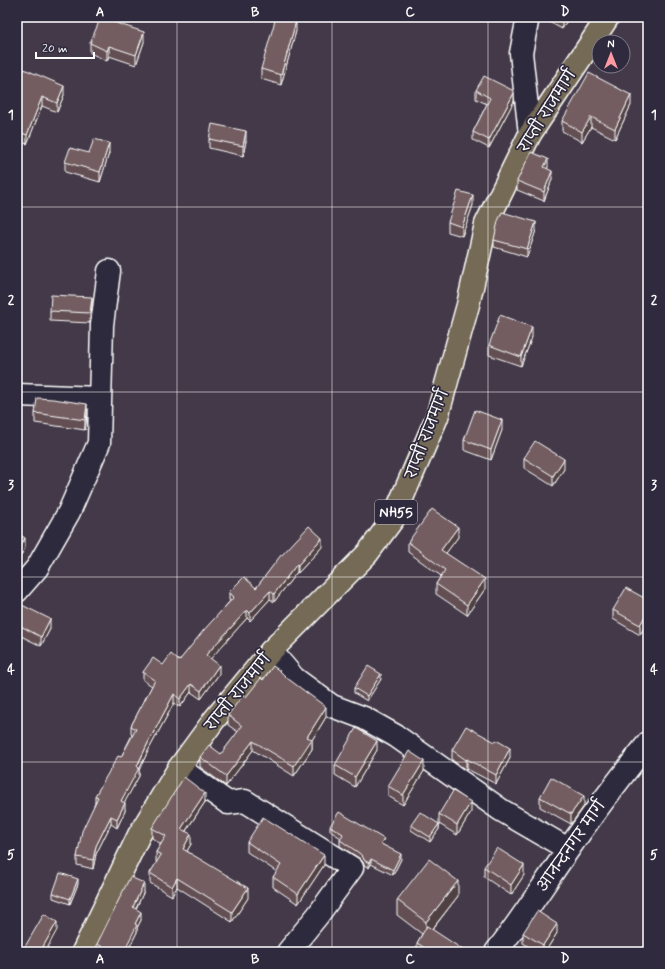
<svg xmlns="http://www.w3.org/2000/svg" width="665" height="969" viewBox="0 0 665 969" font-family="Mynerve,'Playpen Sans Deva',sans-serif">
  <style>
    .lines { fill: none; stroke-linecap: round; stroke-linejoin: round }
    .minor-casing { stroke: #fff; stroke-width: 25 }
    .major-casing { stroke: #fff; stroke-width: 25 }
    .minor { stroke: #2f2a3d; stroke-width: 22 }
    .major { stroke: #756a55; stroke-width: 22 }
    .wall { fill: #635053; stroke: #fff }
    .shaded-wall { fill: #504143; stroke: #fff }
    .building { fill: #735d60; stroke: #fff }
    .grid { fill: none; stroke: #fff; stroke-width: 1; stroke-opacity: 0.55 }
    .labels { text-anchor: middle; stroke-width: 3.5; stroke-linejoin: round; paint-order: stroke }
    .shield { fill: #2f2a3d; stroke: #c1bfc5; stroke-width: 1 }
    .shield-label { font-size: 14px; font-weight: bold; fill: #fff }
    .street-label { font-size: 15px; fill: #fff; stroke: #2f2a3d }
    .neatline { fill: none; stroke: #fff; stroke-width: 1.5 }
    .grid-label { font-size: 13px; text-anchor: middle; font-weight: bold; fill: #fff }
  </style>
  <rect width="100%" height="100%" fill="#433948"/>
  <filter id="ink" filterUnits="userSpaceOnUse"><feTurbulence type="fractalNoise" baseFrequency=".025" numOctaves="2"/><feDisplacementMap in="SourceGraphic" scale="8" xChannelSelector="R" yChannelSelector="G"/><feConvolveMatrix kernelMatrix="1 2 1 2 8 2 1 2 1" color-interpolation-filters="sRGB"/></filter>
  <g filter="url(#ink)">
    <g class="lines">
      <g class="minor-casing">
        <path id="minor" d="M528,17L521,53L530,134
          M17,395L100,398
          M17,591L37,568L69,512L99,443L102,325L109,271
          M271,651L294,678L332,706L364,718L396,736L501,810L568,849
          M179,768L228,803L245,801L352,868L318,915L288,952
          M496,952C522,919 544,884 568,850C593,813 620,778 648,743"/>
      </g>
      <g class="major-casing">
        <path id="major" d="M83,952L139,835L179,768L214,720L271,651L367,554L393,519L437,417L468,305L486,224L530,134L608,17"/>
      </g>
      <use href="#minor" class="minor"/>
      <use href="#major" class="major"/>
    </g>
    <path class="wall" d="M540,17H569L562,29Z
      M296,31L281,85L261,79V69Z
      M144,42L136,65L109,56L107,61L90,53V43Z
      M17,84L64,95L57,112L42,106L27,144L17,140Z
      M476,90L514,101L489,148L473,140V132L487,104L476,99Z
      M631,105L615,139L591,127L582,142L562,131V121Z
      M209,139L246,141L243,156L209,148Z
      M89,153H109L100,182L65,172V162Z
      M548,167L547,169L552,179L544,201L517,190V181Z
      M473,205L462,236L448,232V222Z
      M536,230L527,257L494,247V240Z
      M92,307L90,323L50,321V311Z
      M532,337L521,366L489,355V345Z
      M35,413L87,414L85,430L35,423Z
      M502,430L491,460L464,450V440Z
      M524,458L564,469L553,486L524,468Z
      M458,537L446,553L485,589L467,615L436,594V584L441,576L408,552V542Z
      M322,547L298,573L297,572L274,602L270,599L250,621L247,618L210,659L219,674L201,699L191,692L180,707L174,703L148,751L139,770V776L124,803L125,811L117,828L111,824L96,854L93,869L77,865V857L95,803V796L121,757L132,735L131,734V726L152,686L143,680V672L179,661L230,601L229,600V592L256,588L282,555Z
      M648,600V621L640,635L613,619V610Z
      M17,606L50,629L41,646L17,634Z
      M287,678L326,717L312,740V749L294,776L253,750L226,786L200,767V757L221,754L238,732L228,725V715L263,680Z
      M381,679L367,701L354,693V688Z
      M377,750L355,787L335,775V765Z
      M452,750L510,758L496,784L467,769L466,770L452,760Z
      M424,771L403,805L388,796V786Z
      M540,797L584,806L571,824L540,807Z
      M205,802L186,831L191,844L187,851L248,898L232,922L177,887L172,896L150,883V873L157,862H156V852L161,844L152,838V828Z
      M471,812L457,835L439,824V829L430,842L411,830V825L439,824V814Z
      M330,826L383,845L401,859L393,875L371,864L369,868L364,865L363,862L359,858L340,846V840L341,838L330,831Z
      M247,842L324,865L298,904L273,887V877L277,872L247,852Z
      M484,867L524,875L511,895L484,877Z
      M78,884L70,904L53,898V893Z
      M144,891L136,909L141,920L137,928V932L128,950V952H97V944Z
      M458,896L432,930L462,952H417V943L422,934L397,915V900Z
      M523,933H557L545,952H537L523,943Z"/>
    <path class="shaded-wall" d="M563,17H569L562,29V19Z
      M296,21V31L281,85V75Z
      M19,23V33L17,36V26Z
      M144,32V42L136,65V55Z
      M109,46V56L107,61V51Z
      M64,86V95L57,112V103Z
      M514,93V101L489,148V140Z
      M631,95V105L615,139V129Z
      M42,97V106L27,144V135Z
      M591,117V127L582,142V132Z
      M246,131V141L243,156V146Z
      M109,143V153L100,182V172Z
      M548,159V167L544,176V167Z
      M552,171V179L544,201V192Z
      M473,195V205L462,236V227Z
      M536,222V230L527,257V249Z
      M92,297V307L90,323V313Z
      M532,327V337L521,366V357Z
      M87,404V414L85,430V420Z
      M22,408V418L17,434V424Z
      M502,420V430L491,460V450Z
      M564,459V469L553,486V476Z
      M458,527V537L441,560V550Z
      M25,538V548L17,563V553Z
      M322,538V547L298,573V565Z
      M297,564V572L274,602V594Z
      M485,579V589L467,615V605Z
      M270,591V599L250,621V613Z
      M247,610V618L206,664V655Z
      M648,611V621L640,635V625Z
      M50,619V629L41,646V637Z
      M219,665V674L201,699V691Z
      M381,674V679L367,701V696Z
      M191,684V692L180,707V699Z
      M174,694V703L148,751L139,770V776L121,809V801L148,743Z
      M326,707V717L312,740V749L294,776V766L307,737Z
      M253,741V750L226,786V776Z
      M377,741V750L355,787V777Z
      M510,748V758L496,784V775Z
      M467,759V769L466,770V760Z
      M424,761V771L403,805V795Z
      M205,793V802L181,838V829Z
      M584,796V806L571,824V814Z
      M471,802V812L457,835V825Z
      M125,803V811L117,828V819Z
      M111,816V824L96,854L93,869V860L96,846Z
      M439,824V829L430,842V837Z
      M191,834V844L183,858V849Z
      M401,854V859L393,875V870Z
      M324,855V865L298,904V894Z
      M371,859V864L369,868V863Z
      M524,865V875L511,895V885Z
      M177,878V887L172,896V887Z
      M78,879V884L70,904V899Z
      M458,881V896L426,937V922Z
      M144,883V891L133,915V907Z
      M248,888V898L232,922V912Z
      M141,912V920L137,928V932L128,950V952H125L127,945L135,924Z
      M57,922V930L45,952H40Z
      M557,924V933L545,952H543V945Z"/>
    <path class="building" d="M101,17H103L119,24L144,32L136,55L109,46L107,51L90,43Z
      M276,17H280L296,21L281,75L261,69Z
      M558,17H563L562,19Z
      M24,69L64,86L57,103L42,97L27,135L17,131V84Z
      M589,73L631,95L615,129L591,117L582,132L562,121Z
      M484,76L514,91V93L489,140L473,132L490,98L476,90Z
      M212,124L246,131L243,146L209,139Z
      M94,139L109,143L100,172L65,162L70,148L89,153Z
      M531,152L548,159L544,167L552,171L544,192L517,181Z
      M458,191L473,195L462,227L448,222Z
      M502,212L536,222L527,249L494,240L498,221Z
      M51,295L92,297L90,313L50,311Z
      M500,315L532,327L521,357L489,345Z
      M37,398L53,399L87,404L85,420L35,413Z
      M17,407L22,408L17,424Z
      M475,410L502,420L491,450L464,440Z
      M535,441L564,459L553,476L524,458Z
      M432,509L458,527L441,550L485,579L467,605L436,584L445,570L408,542Z
      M309,526L322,538L298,565L297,564L274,594L270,591L250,613L247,610L206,655L219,665L201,691L191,684L180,699L174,694L148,743L137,766L139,768L121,801L125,803L117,819L111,816L96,846L93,860L77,857L82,831L98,797L95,796L118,756L121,757L136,729L131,726L155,680L143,672L153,658L163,665L171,654L179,661L203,631L234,597L229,592L244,577L256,588L281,555H282Z
      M17,533L25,538L17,553Z
      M626,588L648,600V611L640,625L613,610Z
      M18,603L50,619L41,637L17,624V606Z
      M273,666L280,671L287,678L326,707L307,737L312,739L294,766L253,741L226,776L200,757L209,745L221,754L242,726L228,715L243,695L246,697L261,678L263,680Z
      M368,666L381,674L367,696L354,688Z
      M466,726L495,742L496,740L510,748L496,775L467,759L466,760L452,750Z
      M356,728L377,741L355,777L335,765Z
      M409,751L424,761L403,795L388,786Z
      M184,777L205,793L181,829L191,834L183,849L248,888L232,912L177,878L172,887L150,873L161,855L156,852L166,836L152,828Z
      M551,777L584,796L571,814L540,797Z
      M453,791L471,802L457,825L439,814Z
      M339,812L384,839L381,844L401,854L393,870L371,859L369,863L364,860L363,857L359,853L340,840L343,834L330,826Z
      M420,812L439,824L430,837L411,825Z
      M263,817L324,855L298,894L273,877L281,865L247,842Z
      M497,848L524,865L511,885L484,867Z
      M429,859L458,881L426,922L397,900Z
      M60,873L78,879L70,899L53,893Z
      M130,877L144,883L133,907L141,912L135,924L137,925L127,945L128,946L125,952H103L105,948L97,944Z
      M537,911L557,924L543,945L523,933Z
      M44,914L57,922L40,952H27L23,950Z
      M427,926L462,949L460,952H431L417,943Z"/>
  </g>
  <path class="grid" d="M177,17V952M332,17V952M488,17V952M17,207H648M17,392H648M17,577H648M17,762H648"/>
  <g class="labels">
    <rect class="shield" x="375" y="500" width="42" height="24" rx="3"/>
    <g class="shield-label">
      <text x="396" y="517">NH55</text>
    </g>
    <g class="street-label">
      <text transform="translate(547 111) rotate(-58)" y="5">राप्ती राजमार्ग</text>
      <text transform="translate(427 434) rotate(-69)" y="5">राप्ती राजमार्ग</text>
      <text transform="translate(238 692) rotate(-51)" y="5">राप्ती राजमार्ग</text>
      <text transform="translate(571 846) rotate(-55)" y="5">आनन्दनगर मार्ग</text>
    </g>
  </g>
  <rect width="665" height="969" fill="none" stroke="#2f2a3d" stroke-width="44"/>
  <g transform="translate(611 54)"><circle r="19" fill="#2f2a3d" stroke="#827f8b"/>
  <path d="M0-3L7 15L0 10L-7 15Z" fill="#ff9aa2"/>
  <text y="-6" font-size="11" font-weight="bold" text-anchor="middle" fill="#ffffff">N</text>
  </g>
  <path d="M36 52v6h58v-6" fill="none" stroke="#ffffff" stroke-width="2"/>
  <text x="42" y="52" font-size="12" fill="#ffffff" stroke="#2f2a3d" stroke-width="3" paint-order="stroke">20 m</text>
  <rect x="22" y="22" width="621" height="925" class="neatline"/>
  <g class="grid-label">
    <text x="100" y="16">A</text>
    <text x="255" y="16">B</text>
    <text x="410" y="16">C</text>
    <text x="565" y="16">D</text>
    <text x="11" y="119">1</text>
    <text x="654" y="119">1</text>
    <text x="11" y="304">2</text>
    <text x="654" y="304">2</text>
    <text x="11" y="489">3</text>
    <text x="654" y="489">3</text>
    <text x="11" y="674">4</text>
    <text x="654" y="674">4</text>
    <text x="11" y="859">5</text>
    <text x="654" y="859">5</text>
    <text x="100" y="963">A</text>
    <text x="255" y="963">B</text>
    <text x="410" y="963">C</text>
    <text x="565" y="963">D</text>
  </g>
</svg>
